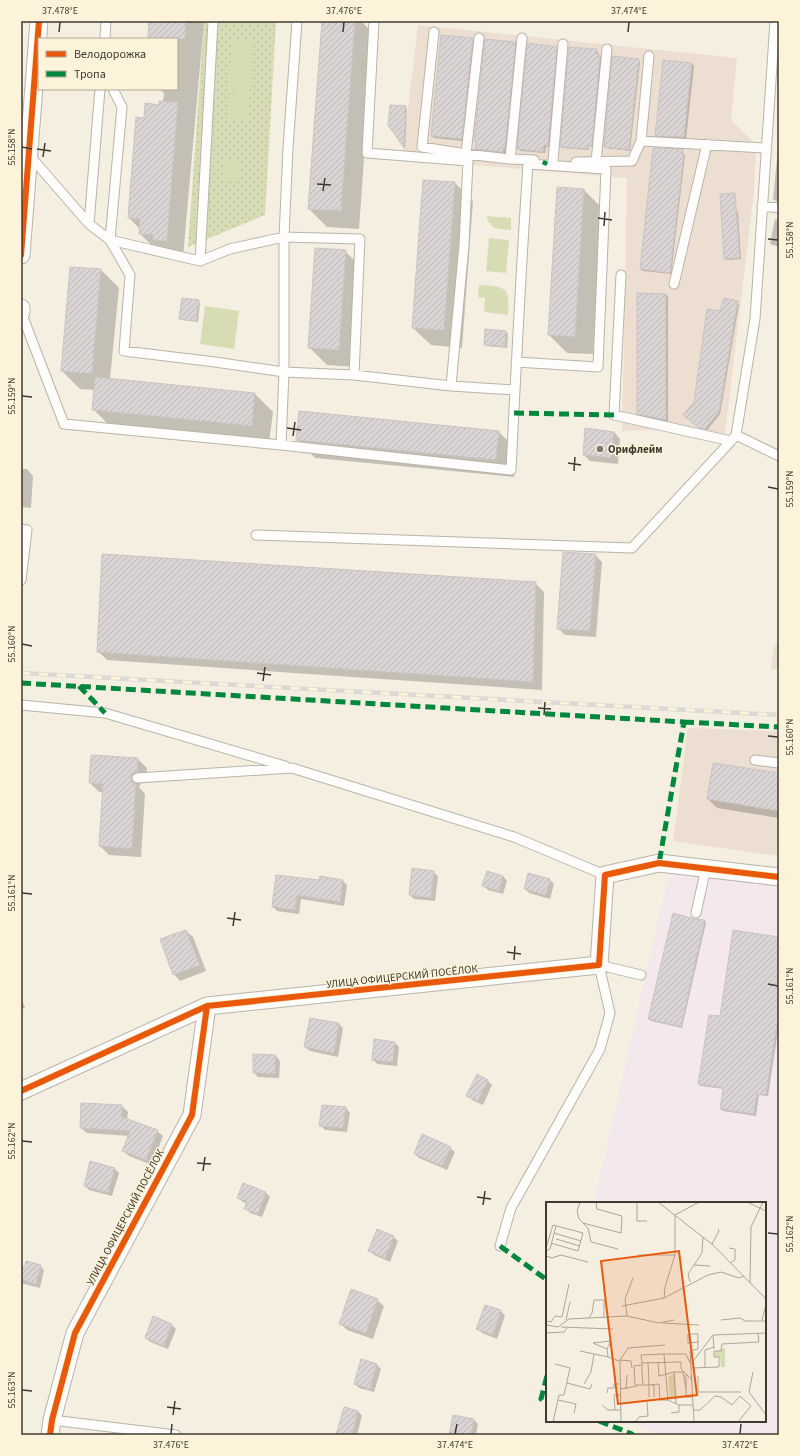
<svg xmlns="http://www.w3.org/2000/svg" width="800" height="1456" viewBox="0 0 800 1456" font-family="'Source Sans 3',sans-serif">
  <style>
    .commercial { fill: #f5e8ec }
    .industrial { fill: #ecdfd1 }
    .grass { fill: url(#grass-dots) }
    .park { fill: #d8dcb5 }
    .shadow { fill: #0003 }
    .building { fill: url(#building-hatch); stroke: #c9c4c3 }
    .lines { fill: none; stroke-linecap: round; stroke-linejoin: round }
    .service-casing { stroke: #b8b4a9; stroke-width: 11 }
    .minor-casing { stroke: #b8b4a9; stroke-width: 19 }
    .service { stroke: #fefdfb; stroke-width: 9 }
    .minor { stroke: #fefdfb; stroke-width: 17 }
    .rail-casing { stroke: #dbd9d4; stroke-width: 4.5 }
    .rail { stroke: #fdf2da; stroke-width: 3; stroke-dasharray: 9; stroke-linecap: butt }
    .quiet { stroke: #00873e; stroke-width: 5; stroke-dasharray: 10 5; stroke-linecap: butt }
    .cycleway-casing { stroke: #fdf2da; stroke-width: 8 }
    .cycleway { stroke: #e8590c; stroke-width: 6 }
    .ticks { fill: none; stroke: #3f3a31; stroke-width: 1.5 }
    .poi-dot { fill: #7f796f; stroke: #fdf2da; stroke-width: 1.5 }
    .labels { text-anchor: middle; stroke-width: 3; stroke-linejoin: round; paint-order: stroke }
    .poi-label { font-size: 11px; font-weight: bold; fill: #3f3a31; stroke: #fdf2da; text-anchor: start }
    .street-label { font-size: 11px; fill: #3f3a31; stroke: #fdf2da }
    .inset-road { fill: none; stroke: #aca79b; stroke-width: 1 }
    .view { fill: #e8590c; fill-opacity: 0.15; stroke: #e8590c; stroke-width: 2 }
    .inset-edge { fill: none; stroke: #3f3a31; stroke-width: 2 }
    .neatline { fill: none; stroke: #3f3a31; stroke-width: 1.5 }
    .ticks-label { font-size: 10px; text-anchor: middle; fill: #3f3a31 }
  </style>
  <defs>
    <pattern id="grass-dots" width="8" height="8" patternUnits="userSpaceOnUse"><rect width="8" height="8" fill="#d8dcb5"/><path d="M2 2h.1M6 6h.1" fill="none" stroke="#babe9c" stroke-width="1.8" stroke-linecap="round"/></pattern>
    <pattern id="building-hatch" width="6" height="6" patternUnits="userSpaceOnUse"><rect width="6" height="6" fill="#dad5d4"/><path d="M-1 1l2-2M0 6l6-6M5 7l2-2" fill="none" stroke="#bcb8b6"/></pattern>
  </defs>
  <rect width="100%" height="100%" fill="#f5efe2"/>
  <path class="commercial" d="M669,873L779,885V1435H660L626,1421H765V1203H594Z"/>
  <path class="industrial" d="M418,25L737,58L731,120L756,145L754,192L725,434L673,429L622,431L627,178L402,159Z
    M779,642V669H771L774,647Z
    M688,728L779,731V856L673,841Z"/>
  <path class="grass" d="M204,21H276L265,215L188,247Z"/>
  <path class="park" d="M232,38L254,40L250,91L228,89Z
    M230,91L250,93L248,121L228,119Z
    M224,159L240,161L238,180L222,179Z
    M487,216L511,218V230L494,228L488,221Z
    M489,238L509,240L506,273L486,271Z
    M479,285C506,287 510,286 508,315L484,312L485,298L478,297Z
    M205,306L239,311L234,349L200,344Z"/>
  <path class="shadow" d="M150,21H204L183,257L157,250L140,234L141,230L129,218L145,119L163,102L164,93L159,89H177V39H149Z
    M323,21H361L373,33L359,229L327,227L309,209Z
    M472,39L474,41L463,141L434,138L432,136Z
    M515,43L517,45L507,149H505V153L478,150L476,149L477,142L475,140Z
    M556,48L558,50L550,147H546L545,153L520,151L518,149Z
    M596,50L598,52V55L602,58L593,147L589,146V150L563,148L561,146Z
    M638,60L640,62L630,151L606,148L605,146Z
    M692,64L694,66L686,139L658,137L656,135Z
    M406,107L407,109L405,148L389,125Z
    M779,139V203L773,199Z
    M682,150L685,156L671,274L643,271L641,269Z
    M424,181L455,183L473,201L462,348L431,345L413,328Z
    M584,190L602,208L593,354L567,353L549,335Z
    M736,210L738,212L741,259L727,260L725,258Z
    M775,219L779,220V247L770,244Z
    M345,251L363,269L356,367L327,365L309,347Z
    M101,270L119,288L110,379L255,394L273,412L269,443L111,427L93,409L95,390L80,389L62,371Z
    M666,295L668,296V422L640,416L638,414Z
    M198,301L200,303L198,322L182,320L181,318Z
    M737,302L739,304L720,414L707,430L702,429L686,416L695,402L721,312Z
    M486,330L506,332L508,334L507,348L487,346L485,345Z
    M498,431L516,449L514,477L315,458L298,440Z
    M614,432L620,439L618,464L590,461L584,455Z
    M21,469H27L33,476L31,508L21,507Z
    M595,555L602,562L596,637L565,635L558,628Z
    M535,583L544,592L542,690L107,660L98,651Z
    M138,759L147,768L146,781L142,782L139,787L145,794L141,857L109,855L100,846L104,792H99L90,783Z
    M779,774V818L717,808L708,799Z
    M433,872L438,876L435,901L414,899L410,895Z
    M529,874L550,880L554,884L550,899L529,893L525,889Z
    M503,876L507,881L503,894L488,890L484,886Z
    M320,881H343L347,885L344,906L301,899L299,914L277,911L273,907Z
    M695,920L705,921L706,923L682,1028L651,1021L649,1019Z
    M186,931L193,937L206,971L180,981L174,974Z
    M779,938V1024L768,1096L759,1095L756,1116L723,1111L721,1108L724,1089L701,1086L699,1084L721,1018Z
    M21,997L25,1008L21,1009Z
    M311,1019L339,1024L343,1028L338,1057L310,1051L305,1047Z
    M375,1040L395,1043L399,1047L397,1066L377,1064L373,1059Z
    M276,1056L280,1061L279,1078L258,1077L254,1073Z
    M477,1075L488,1081L492,1085L483,1105L472,1100L468,1095Z
    M82,1104L122,1106L128,1112L127,1120L157,1131L163,1136L152,1165L129,1156L123,1151L129,1136L87,1133L81,1128Z
    M346,1108L350,1113L347,1132L325,1130L320,1125Z
    M450,1148L455,1152L447,1170L419,1158L415,1154Z
    M114,1168L119,1173L112,1196L89,1190L85,1186Z
    M243,1185L266,1193L270,1197L262,1217L250,1213L246,1208L247,1204L243,1202L238,1198Z
    M393,1237L398,1241L390,1262L374,1255L370,1251Z
    M40,1266L44,1270L40,1288L21,1283V1267L25,1268Z
    M377,1300L384,1306L373,1339L347,1330L340,1323Z
    M485,1306L501,1311L505,1316L497,1339L482,1333L478,1329Z
    M154,1318L172,1325L176,1329L168,1349L150,1342L146,1338Z
    M362,1360L377,1365L381,1369L374,1392L359,1388L355,1384Z
    M358,1411L362,1416L357,1435H339Z
    M474,1420L478,1424L476,1435H450Z"/>
  <path class="building" d="M149,21H186L185,39H148Z
    M322,21H355L341,211L308,209Z
    M441,35L473,38L462,139L431,136Z
    M485,39L516,42L505,148H503V152L475,149L476,141H474Z
    M527,43L557,47L548,146L544,145L543,152L517,149Z
    M569,47L597,49L596,54L600,55L592,145H588V149L560,147Z
    M612,56L639,59L629,150L604,147Z
    M663,60L692,63L684,137L655,136Z
    M159,101L178,102L167,241L153,240V235L139,234L140,219L128,218L136,117L144,118L145,103L159,105Z
    M390,105L406,106L404,148L388,125Z
    M653,148L683,149L682,154H684L670,273L640,269Z
    M423,180L455,182L444,330L412,328Z
    M557,187L584,189L575,337L548,335Z
    M735,193L740,258L724,259L720,194Z
    M315,248L346,250L339,350L308,348Z
    M70,267L101,269L92,374L61,371Z
    M637,293L666,294V420L637,414Z
    M182,298L199,300L196,321L179,319Z
    M724,298L738,301L719,412L705,429L699,428L683,415L694,402L707,309L720,311Z
    M485,329L506,331L505,347L484,345Z
    M95,377L255,393L252,426L92,410Z
    M299,411L499,431L496,460L296,440Z
    M585,428L614,432L611,458L583,455Z
    M563,552L596,554L590,631L557,629Z
    M102,554L536,582L533,682L97,652Z
    M91,755L138,758L137,772L133,773L131,778L132,782L136,784L132,849L99,846L103,784L89,783Z
    M713,763L779,773V811L707,799Z
    M412,868L434,871L431,898L409,895Z
    M487,871L503,876L499,891L482,886Z
    M528,873L550,879L546,895L524,889Z
    M276,875L319,880L320,876L343,880L340,902L297,895L295,910L272,907Z
    M673,913L695,919L705,920L681,1027L648,1019Z
    M186,930L200,965L173,975L160,939Z
    M733,930L779,937V1011L766,1095L757,1094L754,1114L720,1109L723,1088L698,1084L709,1015L720,1016Z
    M310,1018L339,1023L334,1053L304,1047Z
    M374,1039L395,1042L393,1062L372,1060Z
    M253,1054L276,1055L275,1074L253,1073Z
    M477,1074L488,1080L478,1101L466,1096Z
    M81,1103L122,1105V1117L158,1130L146,1160L122,1151L130,1131L80,1128Z
    M322,1105L346,1107L343,1128L319,1126Z
    M422,1134L451,1147L442,1166L414,1154Z
    M90,1161L115,1168L108,1193L84,1186Z
    M243,1183L266,1192L258,1214L244,1209L247,1202L237,1198Z
    M377,1229L394,1236L385,1258L368,1251Z
    M26,1261L41,1265L36,1284L21,1280V1266L25,1267Z
    M351,1289L378,1299L366,1333L339,1324Z
    M485,1305L501,1310L493,1335L476,1329Z
    M153,1316L172,1324L164,1346L145,1338Z
    M361,1359L377,1364L370,1389L354,1384Z
    M344,1407L358,1411L352,1435H336Z
    M453,1415L474,1419L471,1435H449Z"/>
  <g class="lines">
    <g class="service-casing">
      <path id="service" d="M213,21L200,261L230,249L284,237L360,239L354,375
        M297,21L288,148L284,237V372L281,445L511,470C516,368 521,266 528,164L606,169L598,367L516,362
        M374,21L367,153L468,161L464,245L451,386
        M434,32L422,147L466,154
        M479,38L466,154L510,159L534,160
        M105,39L106,21
        M113,89L122,107L110,240L200,261
        M641,141L649,56
        M30,156L89,224L110,240L130,275L124,351L215,362L284,372L354,375L451,386L514,390
        M510,159L522,38
        M553,161L563,44
        M576,162L632,161L641,141L766,148
        M596,162L607,49
        M762,206L779,208
        M89,224L100,89
        M621,275L614,415L731,441
        M674,284L707,144
        M21,312L64,424L281,445
        M736,435L779,456
        M21,529L27,530L21,580
        M256,535L632,548L731,441L736,435L755,319L775,21
        M21,705L105,713L285,766
        M755,760L779,763
        M137,778L292,768L514,837L605,875
        M696,913L706,868
        M500,1246L511,1208L600,1049L610,1013L599,965L641,975
        M52,1420L176,1435"/>
    </g>
    <g class="minor-casing">
      <path id="minor" d="M21,255L39,21
        M21,308V312
        M21,1091L207,1006L599,965L605,875L659,863L779,877
        M50,1435L52,1420L75,1333L192,1115L207,1006"/>
    </g>
    <use href="#service" class="service"/>
    <use href="#minor" class="minor"/>
    <g class="rail-casing">
      <path id="rail" d="M21,673L779,715"/>
    </g>
    <use href="#rail" class="rail"/>
    <path class="quiet" d="M544,165L546,161
      M514,413L614,415
      M21,683L684,722L659,863
      M79,686L105,713
      M684,722L779,727
      M500,1246L547,1280
      M547,1376L541,1399L547,1401
      M599,1421L632,1434V1435"/>
    <g class="cycleway-casing">
      <path id="cycleway" d="M21,255L39,21
        M21,1091L207,1006L599,965L605,875L659,863L779,877
        M50,1435L52,1420L75,1333L192,1115L207,1006"/>
    </g>
    <use href="#cycleway" class="cycleway"/>
  </g>
  <path class="ticks" d="M59,32L60,22M343,32L344,22M628,32L629,22M22,147L32,149M37,149L51,151M43,157L45,143M317,184L331,185M323,191L325,178M598,218L612,220M604,226L605,212M768,239L778,240M22,396L32,397M287,428L301,430M293,436L295,422M568,463L581,465M574,471L575,457M768,487L778,489M22,644L32,646M257,673L271,675M263,681L265,667M538,708L551,709M544,715L545,702M768,736L778,737M22,893L32,894M227,918L241,920M233,926L235,912M507,952L521,954M514,960L515,946M768,984L778,986M22,1141L32,1142M197,1163L211,1164M203,1171L205,1157M477,1197L491,1199M483,1205L485,1191M768,1233L778,1234M22,1390L32,1391M167,1407L181,1409M173,1415L175,1401M171,1434L172,1424M455,1434L457,1424M740,1434L741,1424"/>
  <circle class="poi-dot" cx="600" cy="449" r="4"/>
  <g class="labels">
    <g class="poi-label">
      <text x="608" y="453">Орифлейм</text>
    </g>
    <g class="street-label">
      <text transform="translate(402 976) rotate(-6)" y="4">УЛИЦА ОФИЦЕРСКИЙ ПОСЁЛОК</text>
      <text transform="translate(125 1217) rotate(-62)" y="4">УЛИЦА ОФИЦЕРСКИЙ ПОСЁЛОК</text>
    </g>
  </g>
  <g transform="translate(546 1202)">
    <rect width="220" height="220" fill="#f5efe2"/>
    <path d="M129,171L131,198L124,196L122,175Z" fill="#d8dcb5"/>
    <path d="M177,146H179V165H175L174,155H169V150Z" fill="#d8dcb5"/>
    <path class="inset-road" d="M34,0L31,9L33,17L42,26L45,40L72,47M91,0V19H101M112,0L167,43L220,97M201,0L220,9M37,21L75,31L76,14L51,7L50,0M8,31L35,39M10,37L34,44M166,42L173,29L172,27M0,46L7,23L37,31L32,49L5,41M183,46L189,47V58L184,61M0,49L4,47L10,24M92,53H129M0,54L6,56L15,53L42,60M148,63L164,64M144,80L142,72L156,51L157,35M204,81L205,25L217,0M118,96L119,85L129,53V13L153,0M76,104L118,96L162,73L175,70L193,76L198,74M81,114L113,121L128,118M43,116L46,111L48,98H58V116M20,118L24,100M175,118L194,116L199,119H220M216,118L220,102M0,119L5,120L9,114L16,115L23,82M117,121L153,123M0,123L12,125L23,117L81,114L79,97L87,76M15,125L67,127M0,131L18,130L21,126M167,133L168,147M61,147L47,141L65,139L61,147L62,155L73,159M34,149L48,152M118,152H140L144,161M74,158L85,159L86,166M102,160L103,183L113,182L114,198H122M112,160L113,174L128,170L130,201M96,161L135,160V167L146,178M145,162L167,133L220,131M96,163L88,164L89,183H97L96,170V161L95,153L118,152L122,198L133,203H147M146,166L173,165V155H168V149H175L176,142L213,140L212,131M159,166V148L168,145M128,170H137L140,187M207,170L203,190L220,213M140,172V195H147M152,174V190H195M21,181L44,187L46,182M38,182L45,170L48,152L62,155M97,183H103V195M105,183H108V195M74,187L91,184M80,187L81,173M61,191L62,186H68V182H73M74,193H68L69,208H75M12,198L30,202L28,211M56,203L62,208H69M148,208H154L169,194L175,195L186,203L194,194L205,204L192,220M125,211L133,210V203M7,220L13,193H18L24,166L9,162M75,220L74,158L82,146L119,143M89,220L93,215L102,214L101,200M148,220L144,149L152,147V132H142V141L152,140"/>
    <path class="view" d="M133,49L151,193L72,202L55,59Z"/>
    <rect width="220" height="220" class="inset-edge"/>
  </g>
  <rect width="800" height="1456" fill="none" stroke="#fdf2da" stroke-width="44"/>
  <rect x="38" y="38" width="140" height="52" fill="#fdf2da" stroke="#b1a896"/>
  <rect x="46" y="51" width="20" height="6" fill="#e8590c" stroke="#b1a896"/>
  <text x="74" y="58" font-size="12" fill="#3f3a31">Велодорожка</text>
  <rect x="46" y="71" width="20" height="6" fill="#00873e" stroke="#b1a896"/>
  <text x="74" y="78" font-size="12" fill="#3f3a31">Тропа</text>
  <rect x="22" y="22" width="756" height="1412" class="neatline"/>
  <g class="ticks-label">
    <text x="60" y="14">37.478°E</text>
    <text x="344" y="14">37.476°E</text>
    <text x="629" y="14">37.474°E</text>
    <text transform="translate(11 147) rotate(-90)" y="4">55.158°N</text>
    <text transform="translate(789 240) rotate(-90)" y="4">55.158°N</text>
    <text transform="translate(11 396) rotate(-90)" y="4">55.159°N</text>
    <text transform="translate(789 489) rotate(-90)" y="4">55.159°N</text>
    <text transform="translate(11 644) rotate(-90)" y="4">55.160°N</text>
    <text transform="translate(789 737) rotate(-90)" y="4">55.160°N</text>
    <text transform="translate(11 893) rotate(-90)" y="4">55.161°N</text>
    <text transform="translate(789 986) rotate(-90)" y="4">55.161°N</text>
    <text transform="translate(11 1141) rotate(-90)" y="4">55.162°N</text>
    <text transform="translate(789 1234) rotate(-90)" y="4">55.162°N</text>
    <text transform="translate(11 1390) rotate(-90)" y="4">55.163°N</text>
    <text x="171" y="1448">37.476°E</text>
    <text x="455" y="1448">37.474°E</text>
    <text x="740" y="1448">37.472°E</text>
  </g>
</svg>
